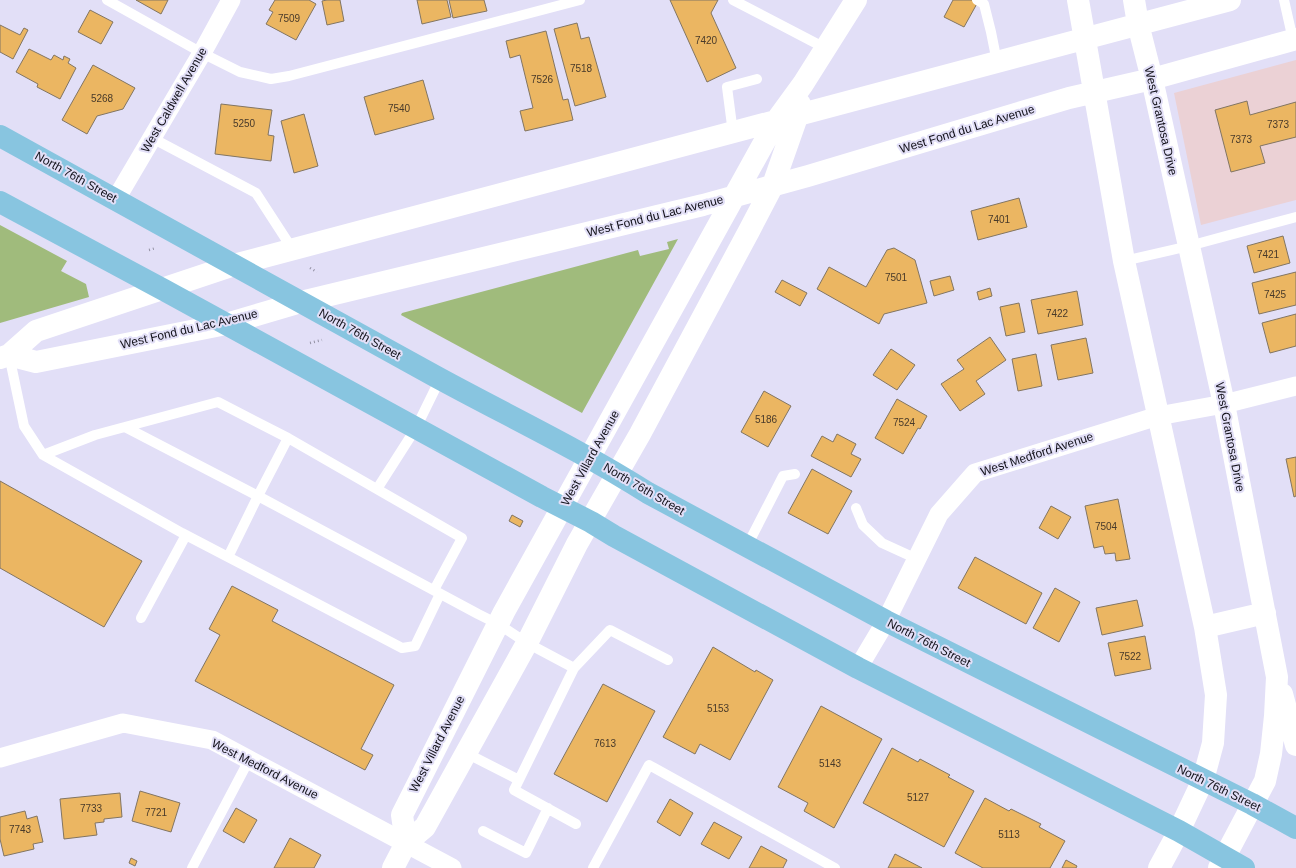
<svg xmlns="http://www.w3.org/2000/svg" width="1296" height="868" viewBox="0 0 1296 868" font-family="Arial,sans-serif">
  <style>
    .commercial { fill: #ebd1d5 }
    .green { fill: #a0bb7c }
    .building { fill: #ebb662; stroke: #827562 }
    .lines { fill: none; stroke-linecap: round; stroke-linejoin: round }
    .path { stroke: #9391a3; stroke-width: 2.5; stroke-dasharray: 1 3; stroke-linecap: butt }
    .lane { stroke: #fff; stroke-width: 10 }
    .street { stroke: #fff; stroke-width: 19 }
    .secondary { stroke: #fff; stroke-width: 22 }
    .primary { stroke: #88c5e0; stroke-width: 22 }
    .labels { text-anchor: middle; stroke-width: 4; stroke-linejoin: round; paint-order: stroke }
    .number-label { font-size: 10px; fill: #483a2a }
    .street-label { font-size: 12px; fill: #111018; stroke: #e2dff7 }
  </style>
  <rect width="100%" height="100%" fill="#e2dff7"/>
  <path class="commercial" d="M1296,60V200L1201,225L1174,93Z"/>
  <path class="green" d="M0,225L67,261L61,271L86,284L89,297L0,323Z
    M678,239L582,413L401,315L402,313L638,250L640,256L669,249L667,242Z"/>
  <path class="building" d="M136,0H168L161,14Z
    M275,0H309L316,4L296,40L266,24L273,12L269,10Z
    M327,0H340L344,21L327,25L322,1Z
    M417,0H447L451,17L422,24Z
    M449,0H484L487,11L453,18Z
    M670,0H718L711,13L736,68L707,82Z
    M953,0H979L964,27L944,17Z
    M90,10L113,22L101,44L78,32Z
    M577,23L581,39L589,37L606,97L575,106L554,29Z
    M0,25L20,35L24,28L28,30L13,59L0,52Z
    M546,31L563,100L568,99L573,120L525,131L520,111L533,108L520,55L510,58L506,41Z
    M29,49L51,60L54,55L63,60L64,56L70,59L68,63L76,68L60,99L37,87L38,84L16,72Z
    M93,65L135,88L123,109L97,116L87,134L62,120Z
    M423,80L434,119L375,135L364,97Z
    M1247,101L1250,115L1296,102V137L1260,146L1265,163L1231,172L1215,110Z
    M221,104L272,110L268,135L274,136L271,161L215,154Z
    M304,114L318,166L294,173L281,121Z
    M1019,198L1027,227L978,240L971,211Z
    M1283,236L1290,263L1254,273L1247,246Z
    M894,248L915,260L927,303L884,314L879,324L817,289L829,267L866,287L887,250Z
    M1296,272V305L1259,314L1252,283Z
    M950,276L954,290L934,296L930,281Z
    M782,280L807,293L800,306L775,292Z
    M990,288L992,296L979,300L977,292Z
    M1077,291L1083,325L1038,334L1031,300Z
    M1019,303L1025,332L1006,336L1000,307Z
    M1296,314V346L1270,353L1262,323Z
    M990,337L1006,360L976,381L985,394L960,411L941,384L964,369L957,360Z
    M1086,338L1093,373L1058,380L1051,345Z
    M891,349L915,365L897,390L873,375Z
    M1036,354L1042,386L1018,391L1012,359Z
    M764,391L791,406L768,447L741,432Z
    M897,399L927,416L920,429L918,428L903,454L875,438Z
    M837,434L856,444L851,454L861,459L851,477L811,456L822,436L833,442Z
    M1296,457V496L1294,497L1286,459Z
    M812,469L852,491L828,534L788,513Z
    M0,481L142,561L104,627L0,568Z
    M1118,499L1130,559L1116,561L1115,553L1105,554L1103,546L1094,548L1085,506Z
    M1051,506L1071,517L1058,539L1039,528Z
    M512,515L523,521L520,527L509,521Z
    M975,557L1042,593L1026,624L958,588Z
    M232,586L278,610L272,621L394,685L361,749L373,755L365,770L195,681L220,635L209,629Z
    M1055,588L1080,602L1059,642L1033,628Z
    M1137,600L1143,626L1102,635L1096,608Z
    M1145,636L1151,669L1115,676L1108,643Z
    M713,647L755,672L756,670L773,680L730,760L700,744L695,754L663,737Z
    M603,684L655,711L607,802L554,774Z
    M821,706L882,739L834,828L804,811L808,803L778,787Z
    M892,748L918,762L920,759L950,775L948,777L974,791L944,847L863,803Z
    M140,791L180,803L171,832L132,821Z
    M120,793L122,817L104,819V822L95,823L97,835L64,839L60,799Z
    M985,798L1009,811L1011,809L1041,824L1039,827L1065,841L1050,868H983L955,853Z
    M670,799L693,813L680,836L657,822Z
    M236,808L257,820L244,843L223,831Z
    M25,811L27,819L37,816L43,842L33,844L34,849L4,856L0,839V817Z
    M714,822L742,837L729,859L701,844Z
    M290,838L321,855L314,868H274Z
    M761,846L787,860L783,868H749Z
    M895,854L922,868H888Z
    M131,858L137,861L135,866L129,863Z
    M1066,860L1077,866L1076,868H1062Z"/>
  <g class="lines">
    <path class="path" d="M149,250L156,248
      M310,268L317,272
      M310,343L322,340"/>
    <path class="lane" d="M107,0L202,53L240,72L271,79L289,76L580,0
      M733,0L825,48
      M977,0L984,4L991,32L997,62
      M1284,0L1293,40
      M733,133L727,87L757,79
      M152,138L256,193L293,250
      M1124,261L1189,246L1296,217
      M9,355L24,426L43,455L182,533L402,648L415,646L440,594
      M125,427L258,496L228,557
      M43,455L95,435L218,402L288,438
      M377,489L416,428L440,379
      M856,508L863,525L882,543L917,559
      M747,546L783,476L795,474
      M434,590L462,538L288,438L258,496L478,614L498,624L527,643L574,668L610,630L668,660
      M141,618L186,535
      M574,668L514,790L576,824
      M466,753L519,780
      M483,831L526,853L548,808
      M192,868L249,760
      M593,868L649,765L835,868"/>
    <path class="street" d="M116,199L202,53L231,0
      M858,668L886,621L939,514L975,473L1158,416L1224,404L1296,386
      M0,758L123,723L212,740L452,868"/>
    <path class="secondary" d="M1078,0L1124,261L1205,627L1216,695L1213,743L1203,780L1179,831L1159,868
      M1134,0L1138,24L1152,79L1224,404L1277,677L1275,716L1271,754L1265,781L1219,868
      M9,355L36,362L226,324L301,302L703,205L808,176L1069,98L1152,79L1296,39
      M0,358L9,355L36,331L234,265L1230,0
      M1205,627L1265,613
      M1282,694L1296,745
      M406,843L402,815L504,612L776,121L803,84L856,0
      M393,868L406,843L425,827L527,643L577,544L640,434L749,231L773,185L798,114L800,104"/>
    <path class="primary" d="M0,136C145,215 289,295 433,375C504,414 579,449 648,493L886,621L1252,804L1296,828
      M0,202L164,290L542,497L591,522L614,536L858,668L1179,831L1244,868"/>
  </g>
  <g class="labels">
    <g class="number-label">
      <text x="289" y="22">7509</text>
      <text x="706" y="44">7420</text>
      <text x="581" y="72">7518</text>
      <text x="542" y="83">7526</text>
      <text x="102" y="102">5268</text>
      <text x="399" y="112">7540</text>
      <text x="244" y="127">5250</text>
      <text x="1278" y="128">7373</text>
      <text x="1241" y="143">7373</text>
      <text x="999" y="223">7401</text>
      <text x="1268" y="258">7421</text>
      <text x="896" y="281">7501</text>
      <text x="1275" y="298">7425</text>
      <text x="1057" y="317">7422</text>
      <text x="766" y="423">5186</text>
      <text x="904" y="426">7524</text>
      <text x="1106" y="530">7504</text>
      <text x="1130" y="660">7522</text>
      <text x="718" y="712">5153</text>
      <text x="605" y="747">7613</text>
      <text x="830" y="767">5143</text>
      <text x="918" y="801">5127</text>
      <text x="91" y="812">7733</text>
      <text x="156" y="816">7721</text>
      <text x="20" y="833">7743</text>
      <text x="1009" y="838">5113</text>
    </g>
    <g class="street-label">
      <text transform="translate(174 100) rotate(-60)" y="4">West Caldwell Avenue</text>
      <text transform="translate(1161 121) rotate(77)" y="4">West Grantosa Drive</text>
      <text transform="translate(967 129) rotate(-17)" y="4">West Fond du Lac Avenue</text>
      <text transform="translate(76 177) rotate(29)" y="4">North 76th Street</text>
      <text transform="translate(655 216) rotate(-14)" y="4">West Fond du Lac Avenue</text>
      <text transform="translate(189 329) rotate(-13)" y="4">West Fond du Lac Avenue</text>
      <text transform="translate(360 334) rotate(29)" y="4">North 76th Street</text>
      <text transform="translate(1230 437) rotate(79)" y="4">West Grantosa Drive</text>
      <text transform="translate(1037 454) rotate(-18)" y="4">West Medford Avenue</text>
      <text transform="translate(590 458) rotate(-61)" y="4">West Villard Avenue</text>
      <text transform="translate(644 489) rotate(30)" y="4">North 76th Street</text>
      <text transform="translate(929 643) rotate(27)" y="4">North 76th Street</text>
      <text transform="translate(437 744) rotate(-63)" y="4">West Villard Avenue</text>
      <text transform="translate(265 769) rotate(27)" y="4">West Medford Avenue</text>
      <text transform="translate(1219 788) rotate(26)" y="4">North 76th Street</text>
    </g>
  </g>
</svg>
